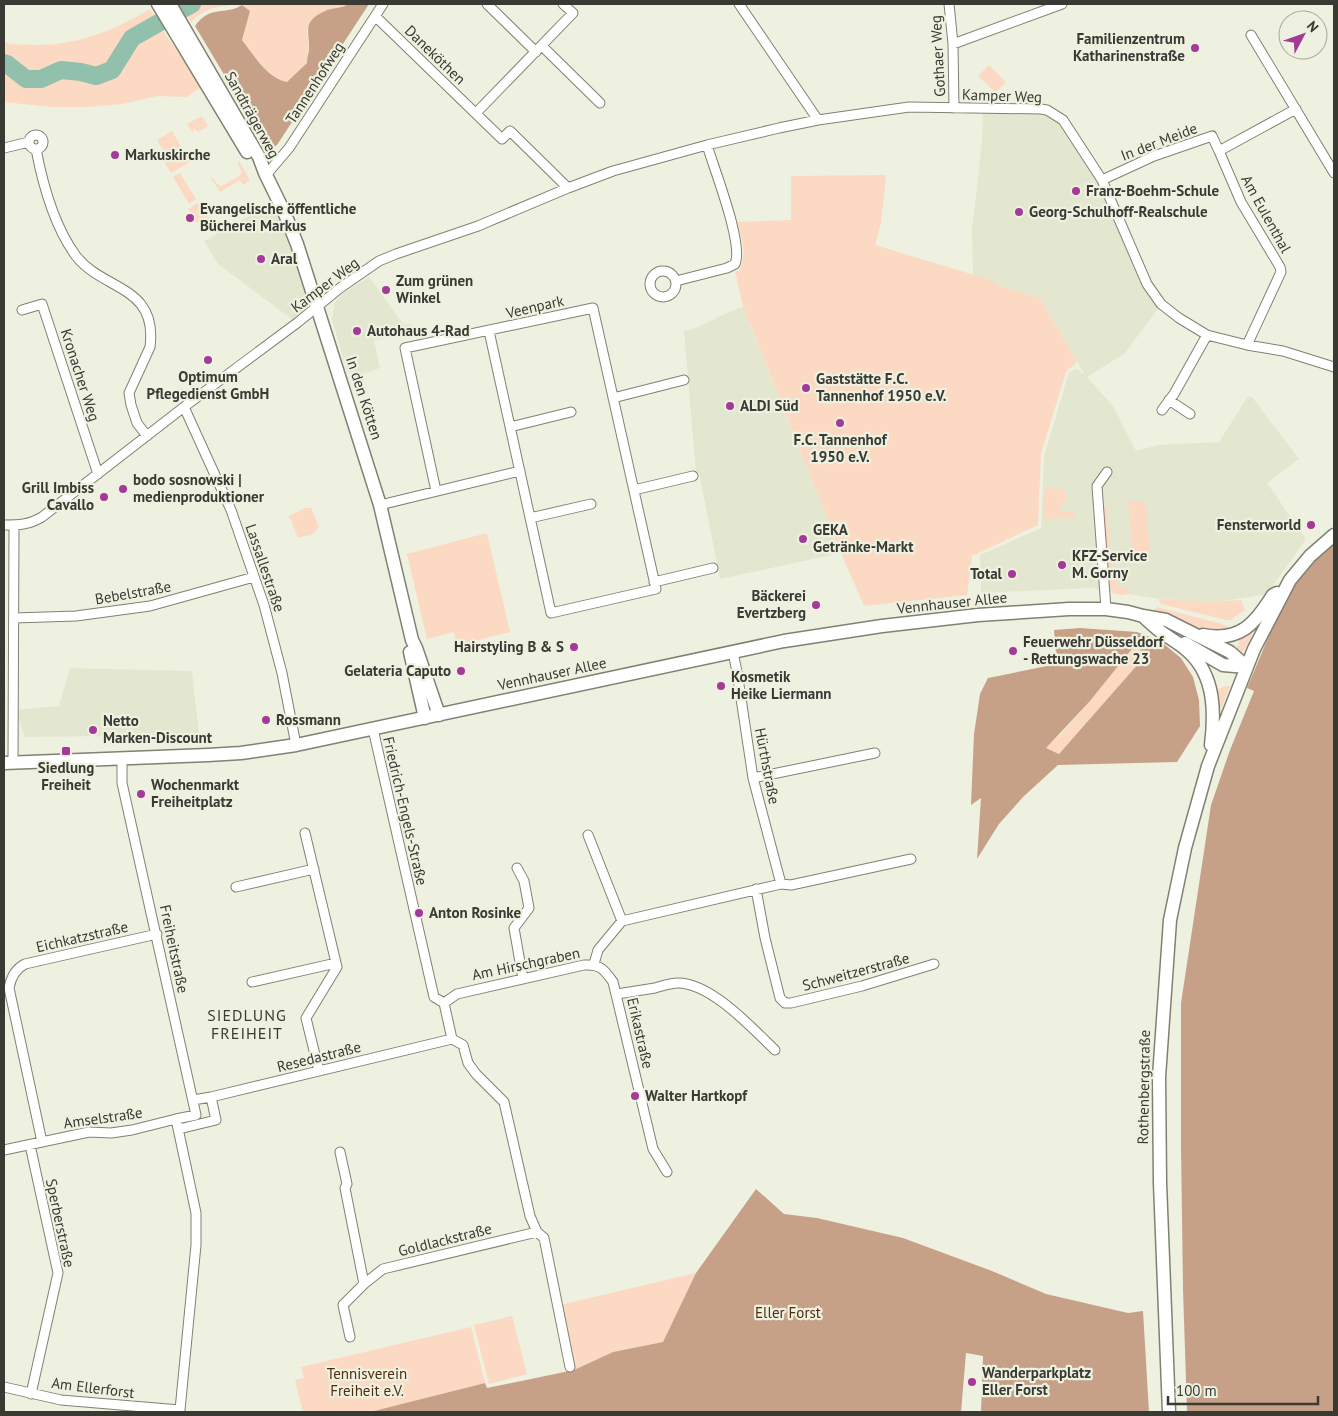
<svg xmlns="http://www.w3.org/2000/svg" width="1338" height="1416" viewBox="0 0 1338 1416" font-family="'PT Sans',sans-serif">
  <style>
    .built { fill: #e4e7cf }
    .green { fill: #fbd9c2 }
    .forest { fill: #c6a187; fill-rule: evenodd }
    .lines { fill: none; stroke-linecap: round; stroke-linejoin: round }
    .river { stroke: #91c0ac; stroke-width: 18 }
    .minor-casing { stroke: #808172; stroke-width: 11 }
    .secondary-casing { stroke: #808172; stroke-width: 15 }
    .minor { stroke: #fff; stroke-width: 9 }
    .secondary { stroke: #fff; stroke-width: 12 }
    .poi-dot { fill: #a53998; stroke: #eff1e0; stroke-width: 2 }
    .labels { text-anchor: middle; stroke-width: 4.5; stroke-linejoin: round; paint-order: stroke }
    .poi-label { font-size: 15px; font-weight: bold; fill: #393a33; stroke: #eff1e0; text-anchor: start }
    .street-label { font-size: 15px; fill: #393a33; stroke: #eff1e0 }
    .park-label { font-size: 15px; fill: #512b0d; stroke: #eff1e0 }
    .neighbourhood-label { font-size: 16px; letter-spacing: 1px; fill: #393a33; stroke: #eff1e0 }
  </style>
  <rect width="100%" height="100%" fill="#eff1e0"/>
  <path class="built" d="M983,109L1040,110L1062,121L1101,180L1160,306L1125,353L1087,377L1113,406L1136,451L1158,445L1219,442L1248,396L1252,397L1299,459L1267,483L1306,539L1267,594L1212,603L1153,598L1091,588L981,593L980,555L1041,528L1044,456L1069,372L1077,369L1085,375L1040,298L993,284L994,282L973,275L972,229L982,142Z
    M272,203L291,247L309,297L307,309L293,320L218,264L204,241Z
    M369,277L404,325L411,324L413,334L374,340L380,368L359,375L347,371L332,319L335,302L345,292Z
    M743,307L841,553L720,579L699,473H696L684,331L691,330L731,311Z
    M70,668L192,671L199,735L25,737L15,710L59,706Z"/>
  <path class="green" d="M199,4H236C213,9 210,5 191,22L185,13Z
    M243,4H348L341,8H333L307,29L309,50L307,63L287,82C267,77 254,55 242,39L250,11L242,5Z
    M150,9L167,37L202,87L186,97L157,96L123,104L86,107H51L4,102V43C15,44 27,45 39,45C78,45 117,29 150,9Z
    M989,65L1006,82L996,93L978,76Z
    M202,116L208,126L198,132L193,128V133L187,124Z
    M172,131L190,162L171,173L160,155L164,152L157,140Z
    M239,161L250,180L243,185L240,180L220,192L211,178L212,177L217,184L221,186L238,177L242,172L237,163Z
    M180,173L196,199L189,204L173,177Z
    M886,175L881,223L875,245L994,281V284L1040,298L1077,362L1066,372L1041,454L1038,525L972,556L967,595L864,606L841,553L751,326L743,307L735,271H739C748,255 741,238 737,222L791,220V176Z
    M203,200L212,214L197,223L188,209Z
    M1045,488L1065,489V503H1060V511L1074,512V518L1043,519Z
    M1128,501H1142L1146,505L1150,555L1136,556L1128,554V550H1132Z
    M305,508H311L319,527L313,534L298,538L289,516Z
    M1107,508L1113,577H1118L1117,584L1122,588L1127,587L1130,593C1124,596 1118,595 1112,593L1110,587L1101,509Z
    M487,533L510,632L457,645L454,632L427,639L407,554Z
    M1158,599L1209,602L1241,600L1245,610L1230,620H1226L1161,604Z
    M1157,607L1222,624L1227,626L1231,632L1200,631L1154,610Z
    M1250,631L1252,635L1244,651L1242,653L1236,650L1239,643V637Z
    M1135,645L1146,655L1059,754L1045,748L1061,734L1090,701Z
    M1225,686H1230L1222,707L1219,708L1215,691Z
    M696,1273L663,1342L613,1352L574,1370L560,1305Z
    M512,1316L527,1374L489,1384L474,1325Z
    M471,1327L485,1383L370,1412H303L295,1380L304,1378L301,1367Z"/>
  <path class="forest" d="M348,4H369L277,145L273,148H268L195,26C211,4 225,16 242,5L250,11L242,40C254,55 267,78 287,82L307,63C307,59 308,55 309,51C310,31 301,22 325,11C333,7 342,9 348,4Z
    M1334,542V1412H1187L1183,1289L1181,1146V1003L1211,805L1230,750L1254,691L1247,688C1263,652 1280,602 1304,572C1312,561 1324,551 1334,542Z
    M1080,628L1137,632L1160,641L1181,658L1193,677L1199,700L1200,726L1177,762L1058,765L1023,797L999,824L977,859L981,798L971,805L974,734L980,694L988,678L1057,664L1054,630ZM1135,645L1146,655L1059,754L1046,748L1090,701Z
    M756,1189L784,1214L817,1218L903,1238L992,1271L1046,1294L1128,1313L1143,1311L1149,1412H981L983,1356L966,1353L961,1412H370L485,1383L487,1388L574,1370L613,1352L663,1342L696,1273Z"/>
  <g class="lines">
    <path class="river" d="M4,63L7,64L26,79H41L61,70L81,72L96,76L112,70L132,38L192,4"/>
    <g class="minor-casing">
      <path id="minor" d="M487,4L536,52
        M739,4L818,120
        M949,4L953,44L954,108
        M375,16L502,139L510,131L568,188
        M1251,35L1334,173
        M953,44L1062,4
        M542,46L600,103
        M476,113L573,13L563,4
        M29 142a7 7 0 1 1 14 0a7 7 0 1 1-14 0Z
        M4,148L29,142
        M36,149C43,186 54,226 76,256C103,291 158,285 150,347L129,393L131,405L137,423L147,436
        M1219,151L1241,202L1280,267L1281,272L1247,345
        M266,175L289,148L383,4
        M1102,180L1154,156L1212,136L1219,151L1296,109
        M650 284a13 13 0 1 1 26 0a13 13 0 1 1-26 0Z
        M676,281L727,268L735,264C744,244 714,169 707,145
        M22,310L42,304L98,474
        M613,398L684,380
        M1169,400L1190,414
        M184,407L231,510L264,605L282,673L296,745
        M1162,410L1174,394L1207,335
        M510,427L571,412
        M634,490L693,476
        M436,491L405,348L593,308L656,589L551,613L489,331
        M380,505L520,471
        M530,518L591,504
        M4,525C18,525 29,525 42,517L184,407L297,323L340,288L379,261L396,254L478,226L568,188L613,171L707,145L779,128L818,120L909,107L1041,109L1047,110L1063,120L1102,180L1147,284L1161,304L1179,318L1207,335L1247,345L1283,351L1334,367
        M654,582L713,568
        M1106,609L1097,486L1107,472
        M14,618L76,616L150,606L254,577
        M733,652L737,672L753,778L781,884
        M373,729L434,997L444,1003L452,1039L463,1045L468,1063L476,1074L504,1102L530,1216L537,1232L544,1238L570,1367
        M13,762L14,525
        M753,778L875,753
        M305,833L337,967L306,1018L319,1071
        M588,835L622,921
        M517,868L524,881L529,908L514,928L523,979
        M236,887L314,869
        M756,889L765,938L780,998L785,1003H791L862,986L934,964
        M594,964L598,950L622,921L781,884L791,885L911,859
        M252,982L336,963
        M617,994C629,992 642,990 655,988C662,986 670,983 678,983C711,983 752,1028 775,1050
        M444,1003L457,994L584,965C600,964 604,969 613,982L653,1149L667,1172
        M193,1100L211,1097L452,1039
        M179,1129L216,1120L211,1097
        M42,1142L9,988C11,977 15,969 25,964L157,934
        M30,1145L58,1273L31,1394
        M4,1150L89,1132L111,1133L132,1130L176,1119
        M340,1152L347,1184L345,1188L364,1284L383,1269L537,1232
        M350,1337L343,1305L364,1284
        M4,1387L61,1400L180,1410L196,1245V1213L176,1119L196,1115L122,783V759"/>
    </g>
    <g class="secondary-casing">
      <path id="secondary" d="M158,4L247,152
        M170,4L259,157L265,173L285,214L297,244L380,505L412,640L416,648L439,715
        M1143,616C1149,622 1155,627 1161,632C1171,639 1181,644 1190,653C1215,677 1215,713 1211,745
        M1203,635C1240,642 1255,624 1273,595L1277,593
        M1185,643L1223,665L1247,667
        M410,652L425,718
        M4,763L208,755L241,753L296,745L784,641L882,626L978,615L1069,609H1106L1128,612L1143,616L1166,620L1230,652L1247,667
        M1169,1412L1160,1183L1159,1077L1170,920L1185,848L1208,766L1254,649L1290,580L1310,556L1334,535"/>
    </g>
    <use href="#minor" class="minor"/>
    <use href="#secondary" class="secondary"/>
  </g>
  <g class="poi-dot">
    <circle cx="1195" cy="48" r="5"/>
    <circle cx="115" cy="155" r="5"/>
    <circle cx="1076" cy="191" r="5"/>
    <circle cx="1019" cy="212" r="5"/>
    <circle cx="190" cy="218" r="5"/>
    <circle cx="261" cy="259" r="5"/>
    <circle cx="386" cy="290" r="5"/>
    <circle cx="357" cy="331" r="5"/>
    <circle cx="208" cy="360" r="5"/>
    <circle cx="806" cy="388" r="5"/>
    <circle cx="730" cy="406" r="5"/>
    <circle cx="840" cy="423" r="5"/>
    <circle cx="123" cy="489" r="5"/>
    <circle cx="104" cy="497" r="5"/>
    <circle cx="1311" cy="525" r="5"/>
    <circle cx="803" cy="539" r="5"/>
    <circle cx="1062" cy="565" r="5"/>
    <circle cx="1012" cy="574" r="5"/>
    <circle cx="816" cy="605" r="5"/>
    <circle cx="574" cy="647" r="5"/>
    <circle cx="1013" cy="651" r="5"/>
    <circle cx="461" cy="671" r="5"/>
    <circle cx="721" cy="686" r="5"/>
    <circle cx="266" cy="720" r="5"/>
    <circle cx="93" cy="730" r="5"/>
    <rect x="61" y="746" width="10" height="10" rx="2.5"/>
    <circle cx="141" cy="794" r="5"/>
    <circle cx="419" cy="913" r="5"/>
    <circle cx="635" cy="1096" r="5"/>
    <circle cx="972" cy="1382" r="5"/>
  </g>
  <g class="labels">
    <g class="poi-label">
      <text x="1185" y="44" text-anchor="end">Familienzentrum<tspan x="1185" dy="17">Katharinenstraße</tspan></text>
      <text x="125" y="160">Markuskirche</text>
      <text x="1086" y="196">Franz-Boehm-Schule</text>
      <text x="200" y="214">Evangelische öffentliche<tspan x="200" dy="17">Bücherei Markus</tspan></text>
      <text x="1029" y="217">Georg-Schulhoff-Realschule</text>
      <text x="271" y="264">Aral</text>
      <text x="396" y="286">Zum grünen<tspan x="396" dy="17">Winkel</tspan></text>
      <text x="367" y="336">Autohaus 4-Rad</text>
      <text x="208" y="382" text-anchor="middle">Optimum<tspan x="208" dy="17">Pflegedienst GmbH</tspan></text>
      <text x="816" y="384">Gaststätte F.C.<tspan x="816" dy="17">Tannenhof 1950 e.V.</tspan></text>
      <text x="740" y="411">ALDI Süd</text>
      <text x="840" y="445" text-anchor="middle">F.C. Tannenhof<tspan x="840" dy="17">1950 e.V.</tspan></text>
      <text x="133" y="485">bodo sosnowski |<tspan x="133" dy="17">medienproduktioner</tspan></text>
      <text x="94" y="493" text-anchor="end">Grill Imbiss<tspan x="94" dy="17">Cavallo</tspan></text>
      <text x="1301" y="530" text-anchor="end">Fensterworld</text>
      <text x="813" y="535">GEKA<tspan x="813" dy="17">Getränke-Markt</tspan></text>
      <text x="1072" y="561">KFZ-Service<tspan x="1072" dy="17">M. Gorny</tspan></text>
      <text x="1002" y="579" text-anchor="end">Total</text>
      <text x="806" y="601" text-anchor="end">Bäckerei<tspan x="806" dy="17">Evertzberg</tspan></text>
      <text x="1023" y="647">Feuerwehr Düsseldorf<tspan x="1023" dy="17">- Rettungswache 23</tspan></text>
      <text x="564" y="652" text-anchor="end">Hairstyling B &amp; S</text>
      <text x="451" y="676" text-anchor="end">Gelateria Caputo</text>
      <text x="731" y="682">Kosmetik<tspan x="731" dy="17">Heike Liermann</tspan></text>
      <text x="276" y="725">Rossmann</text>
      <text x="103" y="726">Netto<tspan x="103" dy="17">Marken-Discount</tspan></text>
      <text x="66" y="773" text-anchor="middle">Siedlung<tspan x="66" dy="17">Freiheit</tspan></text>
      <text x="151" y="790">Wochenmarkt<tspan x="151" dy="17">Freiheitplatz</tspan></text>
      <text x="429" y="918">Anton Rosinke</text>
      <text x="645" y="1101">Walter Hartkopf</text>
      <text x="982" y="1378">Wanderparkplatz<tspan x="982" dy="17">Eller Forst</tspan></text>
    </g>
    <g class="street-label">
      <text transform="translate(435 55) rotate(44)" y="5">Daneköthen</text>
      <text transform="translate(938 56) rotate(-93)" y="5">Gothaer Weg</text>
      <text transform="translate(315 83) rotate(-57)" y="5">Tannenhofweg</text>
      <text transform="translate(1002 96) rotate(2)" y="5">Kamper Weg</text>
      <text transform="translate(252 115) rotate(61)" y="5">Sandträgerweg</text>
      <text transform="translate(1159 142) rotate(-21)" y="5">In der Meide</text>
      <text transform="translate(1266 214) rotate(61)" y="5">Am Eulenthal</text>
      <text transform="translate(325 285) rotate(-37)" y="5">Kamper Weg</text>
      <text transform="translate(535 307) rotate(-13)" y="5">Veenpark</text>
      <text transform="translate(80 375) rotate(72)" y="5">Kronacher Weg</text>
      <text transform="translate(364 398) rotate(72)" y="5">In den Kötten</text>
      <text transform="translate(265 568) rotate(71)" y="5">Lassallestraße</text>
      <text transform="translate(133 593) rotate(-10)" y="5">Bebelstraße</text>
      <text transform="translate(952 603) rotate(-6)" y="5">Vennhauser Allee</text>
      <text transform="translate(552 674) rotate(-12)" y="5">Vennhauser Allee</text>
      <text transform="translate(767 766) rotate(79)" y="5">Hürthstraße</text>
      <text transform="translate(405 811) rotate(77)" y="5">Friedrich-Engels-Straße</text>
      <text transform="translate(82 937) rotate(-13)" y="5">Eichkatzstraße</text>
      <text transform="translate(174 949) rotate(78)" y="5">Freiheitstraße</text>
      <text transform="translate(526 964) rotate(-12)" y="5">Am Hirschgraben</text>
      <text transform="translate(856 972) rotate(-15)" y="5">Schweitzerstraße</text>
      <text transform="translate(640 1033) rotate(77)" y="5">Erikastraße</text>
      <text transform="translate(319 1057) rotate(-14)" y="5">Resedastraße</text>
      <text transform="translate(1144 1087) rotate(-89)" y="5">Rothenbergstraße</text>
      <text transform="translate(103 1118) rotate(-8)" y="5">Amselstraße</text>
      <text transform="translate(60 1223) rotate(78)" y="5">Sperberstraße</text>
      <text transform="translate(445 1240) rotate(-14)" y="5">Goldlackstraße</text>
      <text transform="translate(93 1388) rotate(7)" y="5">Am Ellerforst</text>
    </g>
    <g class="park-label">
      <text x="788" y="1318">Eller Forst</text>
      <text x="367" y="1379">Tennisverein<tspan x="367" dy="17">Freiheit e.V.</tspan></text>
    </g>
    <g class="neighbourhood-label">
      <text x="247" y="1021">SIEDLUNG<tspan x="247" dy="18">FREIHEIT</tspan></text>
    </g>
  </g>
  <rect width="1338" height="1416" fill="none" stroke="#393a33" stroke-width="10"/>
  <g transform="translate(1303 35) rotate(49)"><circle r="24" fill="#eff1e0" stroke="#a6a89b"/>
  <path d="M0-4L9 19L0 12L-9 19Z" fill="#a53998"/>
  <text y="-8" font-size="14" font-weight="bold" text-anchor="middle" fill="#393a33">N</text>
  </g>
  <path d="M1168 1396v8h150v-8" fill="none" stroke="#393a33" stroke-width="2.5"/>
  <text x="1176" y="1396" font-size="15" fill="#393a33" stroke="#eff1e0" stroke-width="4" paint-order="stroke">100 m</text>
</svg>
